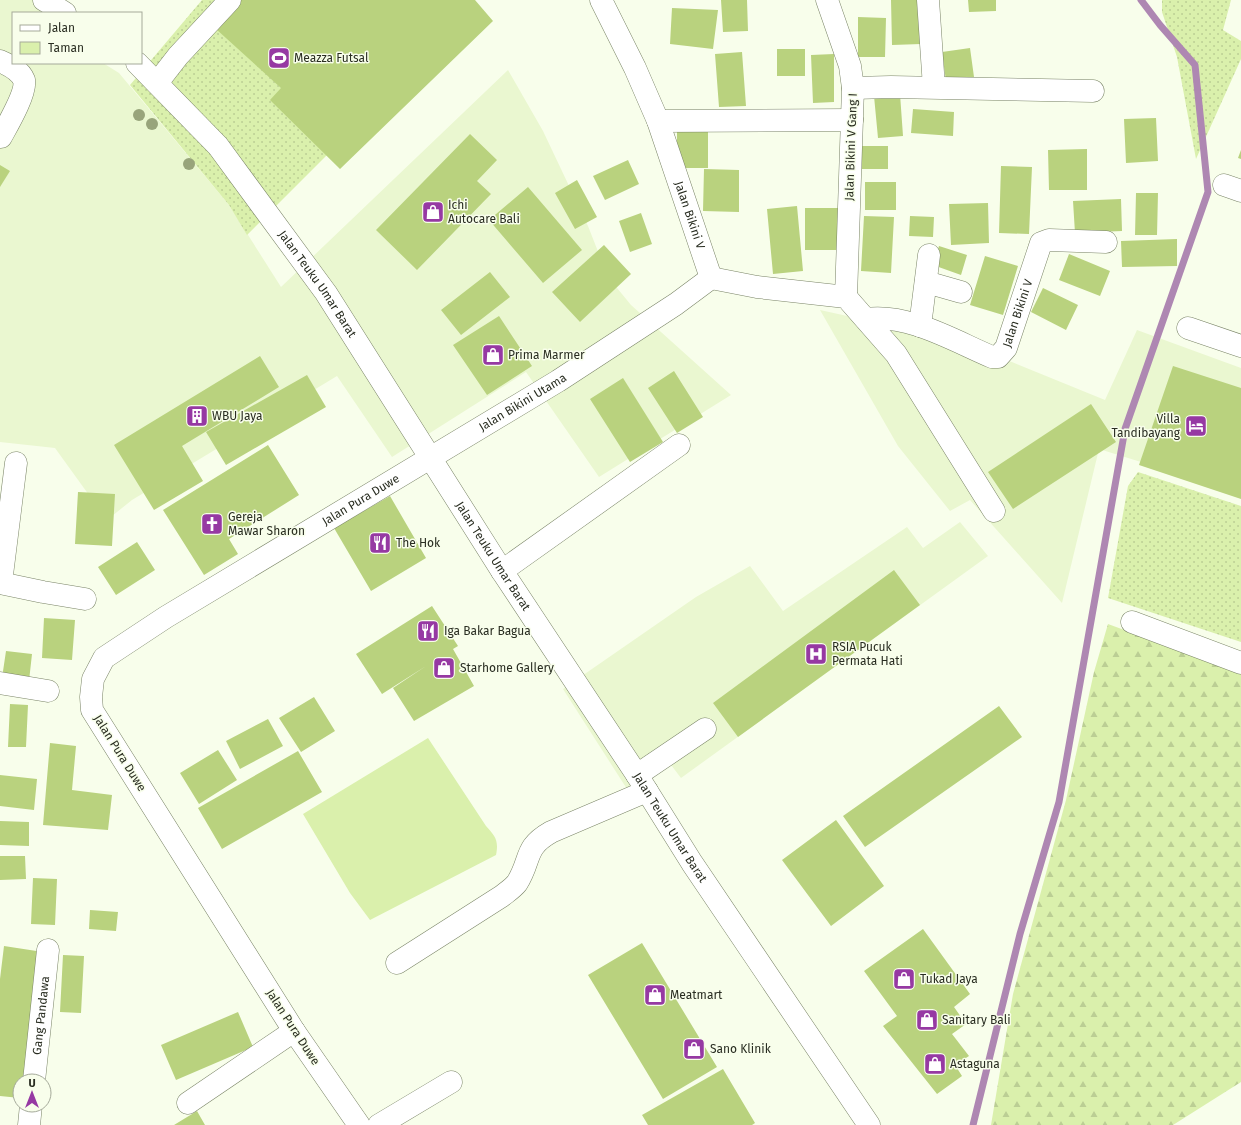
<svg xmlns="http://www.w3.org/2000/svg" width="1241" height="1125" viewBox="0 0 1241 1125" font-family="'Fira Sans',sans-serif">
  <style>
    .built { fill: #eaf7d0 }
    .green { fill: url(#green-dots) }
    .forest { fill: url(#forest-firs) }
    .pitch { fill: #daf0ac }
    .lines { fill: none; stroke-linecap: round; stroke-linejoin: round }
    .stream { stroke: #ae87b2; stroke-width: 7 }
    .building { fill: #b9d27e }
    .minor-casing { stroke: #7a8467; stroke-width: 23 }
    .major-casing { stroke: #7a8467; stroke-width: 23 }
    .minor { stroke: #fff; stroke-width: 22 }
    .major { stroke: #fff; stroke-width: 22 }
    .tree { fill: #98a47b }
    .labels { text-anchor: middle; stroke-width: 3; stroke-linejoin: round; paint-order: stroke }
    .poi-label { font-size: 12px; fill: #292d21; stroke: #f8feeb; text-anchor: start }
    .street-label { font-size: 12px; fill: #292d21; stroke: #f8feeb }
  </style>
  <defs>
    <pattern id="green-dots" width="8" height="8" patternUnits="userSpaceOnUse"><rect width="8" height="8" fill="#daf0ac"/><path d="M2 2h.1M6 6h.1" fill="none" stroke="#bbce94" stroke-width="1.8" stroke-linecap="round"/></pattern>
    <pattern id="forest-firs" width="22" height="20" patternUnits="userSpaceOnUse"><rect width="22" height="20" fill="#daf0ac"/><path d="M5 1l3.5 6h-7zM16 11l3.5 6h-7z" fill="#bbce94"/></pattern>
  </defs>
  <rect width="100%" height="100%" fill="#f8feeb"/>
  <path class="built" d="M0,0H54L46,13H13V63H103L119,73L229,205L281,287L508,70L543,131L588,226L608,277L631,305L731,395L599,477L526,372L392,457L337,376L132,500L107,520L55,448L0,442Z
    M820,310L960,341L1105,400L1137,330L1241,368V493L1099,449L1062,603L970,500L950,511L898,446Z
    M960,522L988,556L681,778L668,761L627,789L563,689L696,597L750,566L783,611L907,527L923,548Z"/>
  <path class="green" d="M202,0H468L473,9L247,235L229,205L130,85Z
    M1162,0H1231L1223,30L1241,41V59L1196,159L1177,57L1162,12Z
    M1138,472L1241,506V642L1108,598L1128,486Z"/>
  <path class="forest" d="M1108,624L1241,673V1082L1173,1125H991L1013,994L1066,800L1094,672Z"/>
  <path class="pitch" d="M428,738L486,826C495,836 499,840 496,855L370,920L350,893L303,814Z"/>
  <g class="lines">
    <path class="stream" d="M973,1125L1020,934L1059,802L1125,429L1208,192L1195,65L1160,25L1141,0"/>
  </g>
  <path class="building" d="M240,0H475L493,21L340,169L270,100L281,88L216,29Z
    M721,0H747L748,31L723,32Z
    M891,0H920L921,44L892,45Z
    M968,0H996V11L969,12Z
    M672,8L718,10L713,49L670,44Z
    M858,17L886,18L885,57H858Z
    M970,48L974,77L946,81L942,52Z
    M777,49H805V76H777Z
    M742,52L746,106L719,107L715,54Z
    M834,54V102L813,103L811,55Z
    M900,94L903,136L878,138L874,96Z
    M913,109L954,112L953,136L911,133Z
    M1156,118L1158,161L1126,163L1124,119Z
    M677,130H708V168H677Z
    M470,134L497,160L477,181L491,194L417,270L376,230Z
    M862,146H888V169H862Z
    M1087,149V190H1049L1048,150Z
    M1241,150V159L1238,158Z
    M628,160L639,184L605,200L593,176Z
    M0,165L10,171L0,187Z
    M1001,166L1032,167L1029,234L999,233Z
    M704,169L739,170V212L703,211Z
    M577,180L597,217L575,229L555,193Z
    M865,182H896V210H865Z
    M528,187L582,250L543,283L489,220Z
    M1136,193H1158L1157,235H1135Z
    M1121,199L1122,231L1075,233L1073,201Z
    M988,203L989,243L951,245L949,204Z
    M797,206L803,271L773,274L767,209Z
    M805,208H838L839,250H805Z
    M641,213L652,244L630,252L619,221Z
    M864,216L894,217L891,273L861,271Z
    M910,216L934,217L933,237L909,236Z
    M1177,239V266L1122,267L1121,241Z
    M604,245L631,274L580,322L552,292Z
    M939,246L967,255L961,275L933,265Z
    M1069,254L1110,271L1100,296L1059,280Z
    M985,256L1018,266L1003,315L970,305Z
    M490,272L510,297L461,335L441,310Z
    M1043,288L1078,305L1066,330L1031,312Z
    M499,316L532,366L487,395L453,345Z
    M260,356L279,387L182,446L203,481L154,510L114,445Z
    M1173,366L1241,388V499L1139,465Z
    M674,371L703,417L677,433L648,388Z
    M307,375L326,407L226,465L206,432Z
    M623,378L663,442L630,462L590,399Z
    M1091,404L1116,442L1013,509L988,472Z
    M268,445L299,495L229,539L238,554L204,575L163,510Z
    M78,492L115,494L112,546L75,544Z
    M390,496L426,558L371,591L334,528Z
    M137,542L155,570L116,595L98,567Z
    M894,570L920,605L738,737L713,703Z
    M432,606L458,646L453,649L474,686L414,721L393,688L426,666L382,694L356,654Z
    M44,618L75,620L72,660L42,658Z
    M6,651L32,654L29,681L2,678Z
    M314,697L335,731L301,752L279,718Z
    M10,704L28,705L26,747H8Z
    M999,706L1022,737L865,847L843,816Z
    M268,719L283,746L240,769L226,741Z
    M50,743L76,746L72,790L112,795L108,830L43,825Z
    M218,750L237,780L199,804L180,773Z
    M298,751L322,792L222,849L198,808Z
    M0,775L37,779L34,810L0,806Z
    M836,820L884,886L831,926L782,860Z
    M0,821L29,822V846L0,845Z
    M0,856H25L26,879L0,880Z
    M33,878L57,879L55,925L31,924Z
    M90,910L118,912L116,931L89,929Z
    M923,929L970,994L954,1007L966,1024L952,1034L969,1056L955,1065L962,1076L937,1094L883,1026L897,1016L864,971Z
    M642,943L717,1067L663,1099L588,975Z
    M4,946L43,952L26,1081H20V1098L0,1096V979Z
    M63,955L84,956L81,1013L60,1012Z
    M238,1012L253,1047L176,1080L161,1045Z
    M723,1069L755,1123L752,1125H648L642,1115Z
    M197,1111L205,1125H174Z"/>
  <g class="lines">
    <g class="minor-casing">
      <g id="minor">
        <path id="s1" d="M601,0L635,68L658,121L711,278"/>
        <path d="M827,0L850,66L853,88L846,297"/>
        <path d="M928,0L934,87"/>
        <path d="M0,61C9,65 20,70 24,80C27,92 7,126 1,137"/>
        <path d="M157,83L178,56L230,0"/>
        <path d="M853,88L891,87L1093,91"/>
        <path d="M658,121L852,120"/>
        <path d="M1224,185L1241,191"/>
        <path d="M711,278L757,287L846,297L896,354L994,511"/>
        <path d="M926,282L961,292"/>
        <path id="s2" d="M866,319C908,313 954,341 992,357H998L1006,348L1041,243L1049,240L1106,242"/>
        <path d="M920,326L929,255"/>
        <path d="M1188,328L1241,346"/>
        <path d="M502,571L679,445"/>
        <path d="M0,583L43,592L85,599"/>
        <path d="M1,583L16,463"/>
        <path d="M1132,622L1241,663"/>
        <path d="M0,683L48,691"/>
        <path d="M637,775L705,729"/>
        <path d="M397,963L502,896C507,892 513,888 517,883C532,859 523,848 551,832L647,791"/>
        <path id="s3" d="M34,1081L48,950"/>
        <path d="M188,1103L294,1031"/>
        <path d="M29,1125L31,1105"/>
        <path id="s4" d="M359,1125L294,1031L92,710L91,697L93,679L104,658L166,617L558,381L676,304L711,278"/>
        <path d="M379,1125L451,1082"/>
      </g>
    </g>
    <g class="major-casing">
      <g id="major">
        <path d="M44,0L65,13"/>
        <path id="s5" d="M137,63L218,146L326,293L502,571L637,775L692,863L869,1125"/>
      </g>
    </g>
    <use href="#minor" class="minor"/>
    <use href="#major" class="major"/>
  </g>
  <g class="tree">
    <circle cx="139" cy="115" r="6"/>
    <circle cx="152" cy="124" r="6"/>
    <circle cx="189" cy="164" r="6"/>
  </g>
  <defs>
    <g id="stadium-square" transform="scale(1.15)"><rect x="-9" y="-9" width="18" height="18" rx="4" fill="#9639a3" stroke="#f8feeb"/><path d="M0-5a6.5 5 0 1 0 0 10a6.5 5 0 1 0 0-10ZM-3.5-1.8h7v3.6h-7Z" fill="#fff"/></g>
    <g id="shop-square" transform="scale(1.15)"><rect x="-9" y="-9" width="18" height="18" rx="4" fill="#9639a3" stroke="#f8feeb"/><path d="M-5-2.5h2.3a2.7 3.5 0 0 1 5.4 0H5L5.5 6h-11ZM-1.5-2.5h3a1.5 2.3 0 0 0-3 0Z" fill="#fff"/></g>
    <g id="building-square" transform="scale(1.15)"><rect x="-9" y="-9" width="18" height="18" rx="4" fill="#9639a3" stroke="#f8feeb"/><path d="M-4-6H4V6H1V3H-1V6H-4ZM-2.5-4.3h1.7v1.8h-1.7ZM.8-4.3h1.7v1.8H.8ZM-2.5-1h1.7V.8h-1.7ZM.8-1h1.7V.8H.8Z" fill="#fff"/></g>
    <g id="hotel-square" transform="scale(1.15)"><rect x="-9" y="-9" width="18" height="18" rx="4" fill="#9639a3" stroke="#f8feeb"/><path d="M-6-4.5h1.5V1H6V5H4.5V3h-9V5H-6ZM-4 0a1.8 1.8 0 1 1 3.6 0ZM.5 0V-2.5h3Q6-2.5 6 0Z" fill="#fff"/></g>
    <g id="church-square" transform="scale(1.15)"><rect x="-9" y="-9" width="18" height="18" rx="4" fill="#9639a3" stroke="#f8feeb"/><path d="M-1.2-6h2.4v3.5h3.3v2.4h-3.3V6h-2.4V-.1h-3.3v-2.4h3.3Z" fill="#fff"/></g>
    <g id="restaurant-square" transform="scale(1.15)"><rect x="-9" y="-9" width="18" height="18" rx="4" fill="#9639a3" stroke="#f8feeb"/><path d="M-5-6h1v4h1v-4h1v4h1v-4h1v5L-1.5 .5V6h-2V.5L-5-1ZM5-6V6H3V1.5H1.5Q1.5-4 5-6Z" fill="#fff"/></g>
    <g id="hospital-square" transform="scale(1.15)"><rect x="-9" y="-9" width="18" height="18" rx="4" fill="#9639a3" stroke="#f8feeb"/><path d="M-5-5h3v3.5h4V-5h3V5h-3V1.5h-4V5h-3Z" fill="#fff"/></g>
  </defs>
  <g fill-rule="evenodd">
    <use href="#stadium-square" x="279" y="58"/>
    <use href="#shop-square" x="433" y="212"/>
    <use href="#shop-square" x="493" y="355"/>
    <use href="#building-square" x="197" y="416"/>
    <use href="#hotel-square" x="1196" y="426"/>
    <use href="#church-square" x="212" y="524"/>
    <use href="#restaurant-square" x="380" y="543"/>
    <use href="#restaurant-square" x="428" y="631"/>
    <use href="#hospital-square" x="816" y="654"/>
    <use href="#shop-square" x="444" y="668"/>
    <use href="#shop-square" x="904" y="979"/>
    <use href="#shop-square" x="655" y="995"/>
    <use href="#shop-square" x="927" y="1020"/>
    <use href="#shop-square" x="694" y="1049"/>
    <use href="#shop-square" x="935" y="1064"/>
  </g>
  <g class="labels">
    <g class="poi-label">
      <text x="294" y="62">Meazza Futsal</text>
      <text x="448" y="209">Ichi<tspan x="448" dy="14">Autocare Bali</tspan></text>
      <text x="508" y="359">Prima Marmer</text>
      <text x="212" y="420">WBU Jaya</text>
      <text x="1180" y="423" text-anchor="end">Villa<tspan x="1180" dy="14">Tandibayang</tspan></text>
      <text x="228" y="521">Gereja<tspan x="228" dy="14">Mawar Sharon</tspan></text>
      <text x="396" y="547">The Hok</text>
      <text x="444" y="635">Iga Bakar Bagua</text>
      <text x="832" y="651">RSIA Pucuk<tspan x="832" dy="14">Permata Hati</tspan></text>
      <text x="460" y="672">Starhome Gallery</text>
      <text x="920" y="983">Tukad Jaya</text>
      <text x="670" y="999">Meatmart</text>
      <text x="942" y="1024">Sanitary Bali</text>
      <text x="710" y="1053">Sano Klinik</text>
      <text x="950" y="1068">Astaguna</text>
    </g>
    <g class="street-label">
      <text transform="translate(851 147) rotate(-88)" y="4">Jalan Bikini V Gang I</text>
      <text dy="4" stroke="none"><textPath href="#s1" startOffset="233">Jalan Bikini V</textPath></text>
      <text dy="4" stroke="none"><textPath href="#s5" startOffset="286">Jalan Teuku Umar Barat</textPath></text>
      <text dy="4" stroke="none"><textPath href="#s2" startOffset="188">Jalan Bikini V</textPath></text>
      <text dy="4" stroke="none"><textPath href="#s4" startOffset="1039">Jalan Bikini Utama</textPath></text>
      <text dy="4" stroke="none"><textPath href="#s4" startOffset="850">Jalan Pura Duwe</textPath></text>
      <text dy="4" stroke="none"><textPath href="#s5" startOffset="610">Jalan Teuku Umar Barat</textPath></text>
      <text transform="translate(120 753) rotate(58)" y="4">Jalan Pura Duwe</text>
      <text dy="4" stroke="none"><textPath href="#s5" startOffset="934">Jalan Teuku Umar Barat</textPath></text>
      <text dy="4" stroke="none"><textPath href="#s3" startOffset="66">Gang Pandawa</textPath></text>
      <text transform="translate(293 1027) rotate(57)" y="4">Jalan Pura Duwe</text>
    </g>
  </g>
  <rect x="12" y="12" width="130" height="52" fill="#f8feeb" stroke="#a5aa9a"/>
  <rect x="20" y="25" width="20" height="6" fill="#ffffff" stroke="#a5aa9a"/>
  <text x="48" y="32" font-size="12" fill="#292d21">Jalan</text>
  <rect x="20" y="42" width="20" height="12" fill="#daf0ac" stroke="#a5aa9a"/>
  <text x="48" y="52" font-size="12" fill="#292d21">Taman</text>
  <g transform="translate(32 1093)"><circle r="19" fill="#f8feeb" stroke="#a5aa9a"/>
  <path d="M0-3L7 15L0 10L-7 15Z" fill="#9639a3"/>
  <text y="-6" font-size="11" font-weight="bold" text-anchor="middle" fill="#292d21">U</text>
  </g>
</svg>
